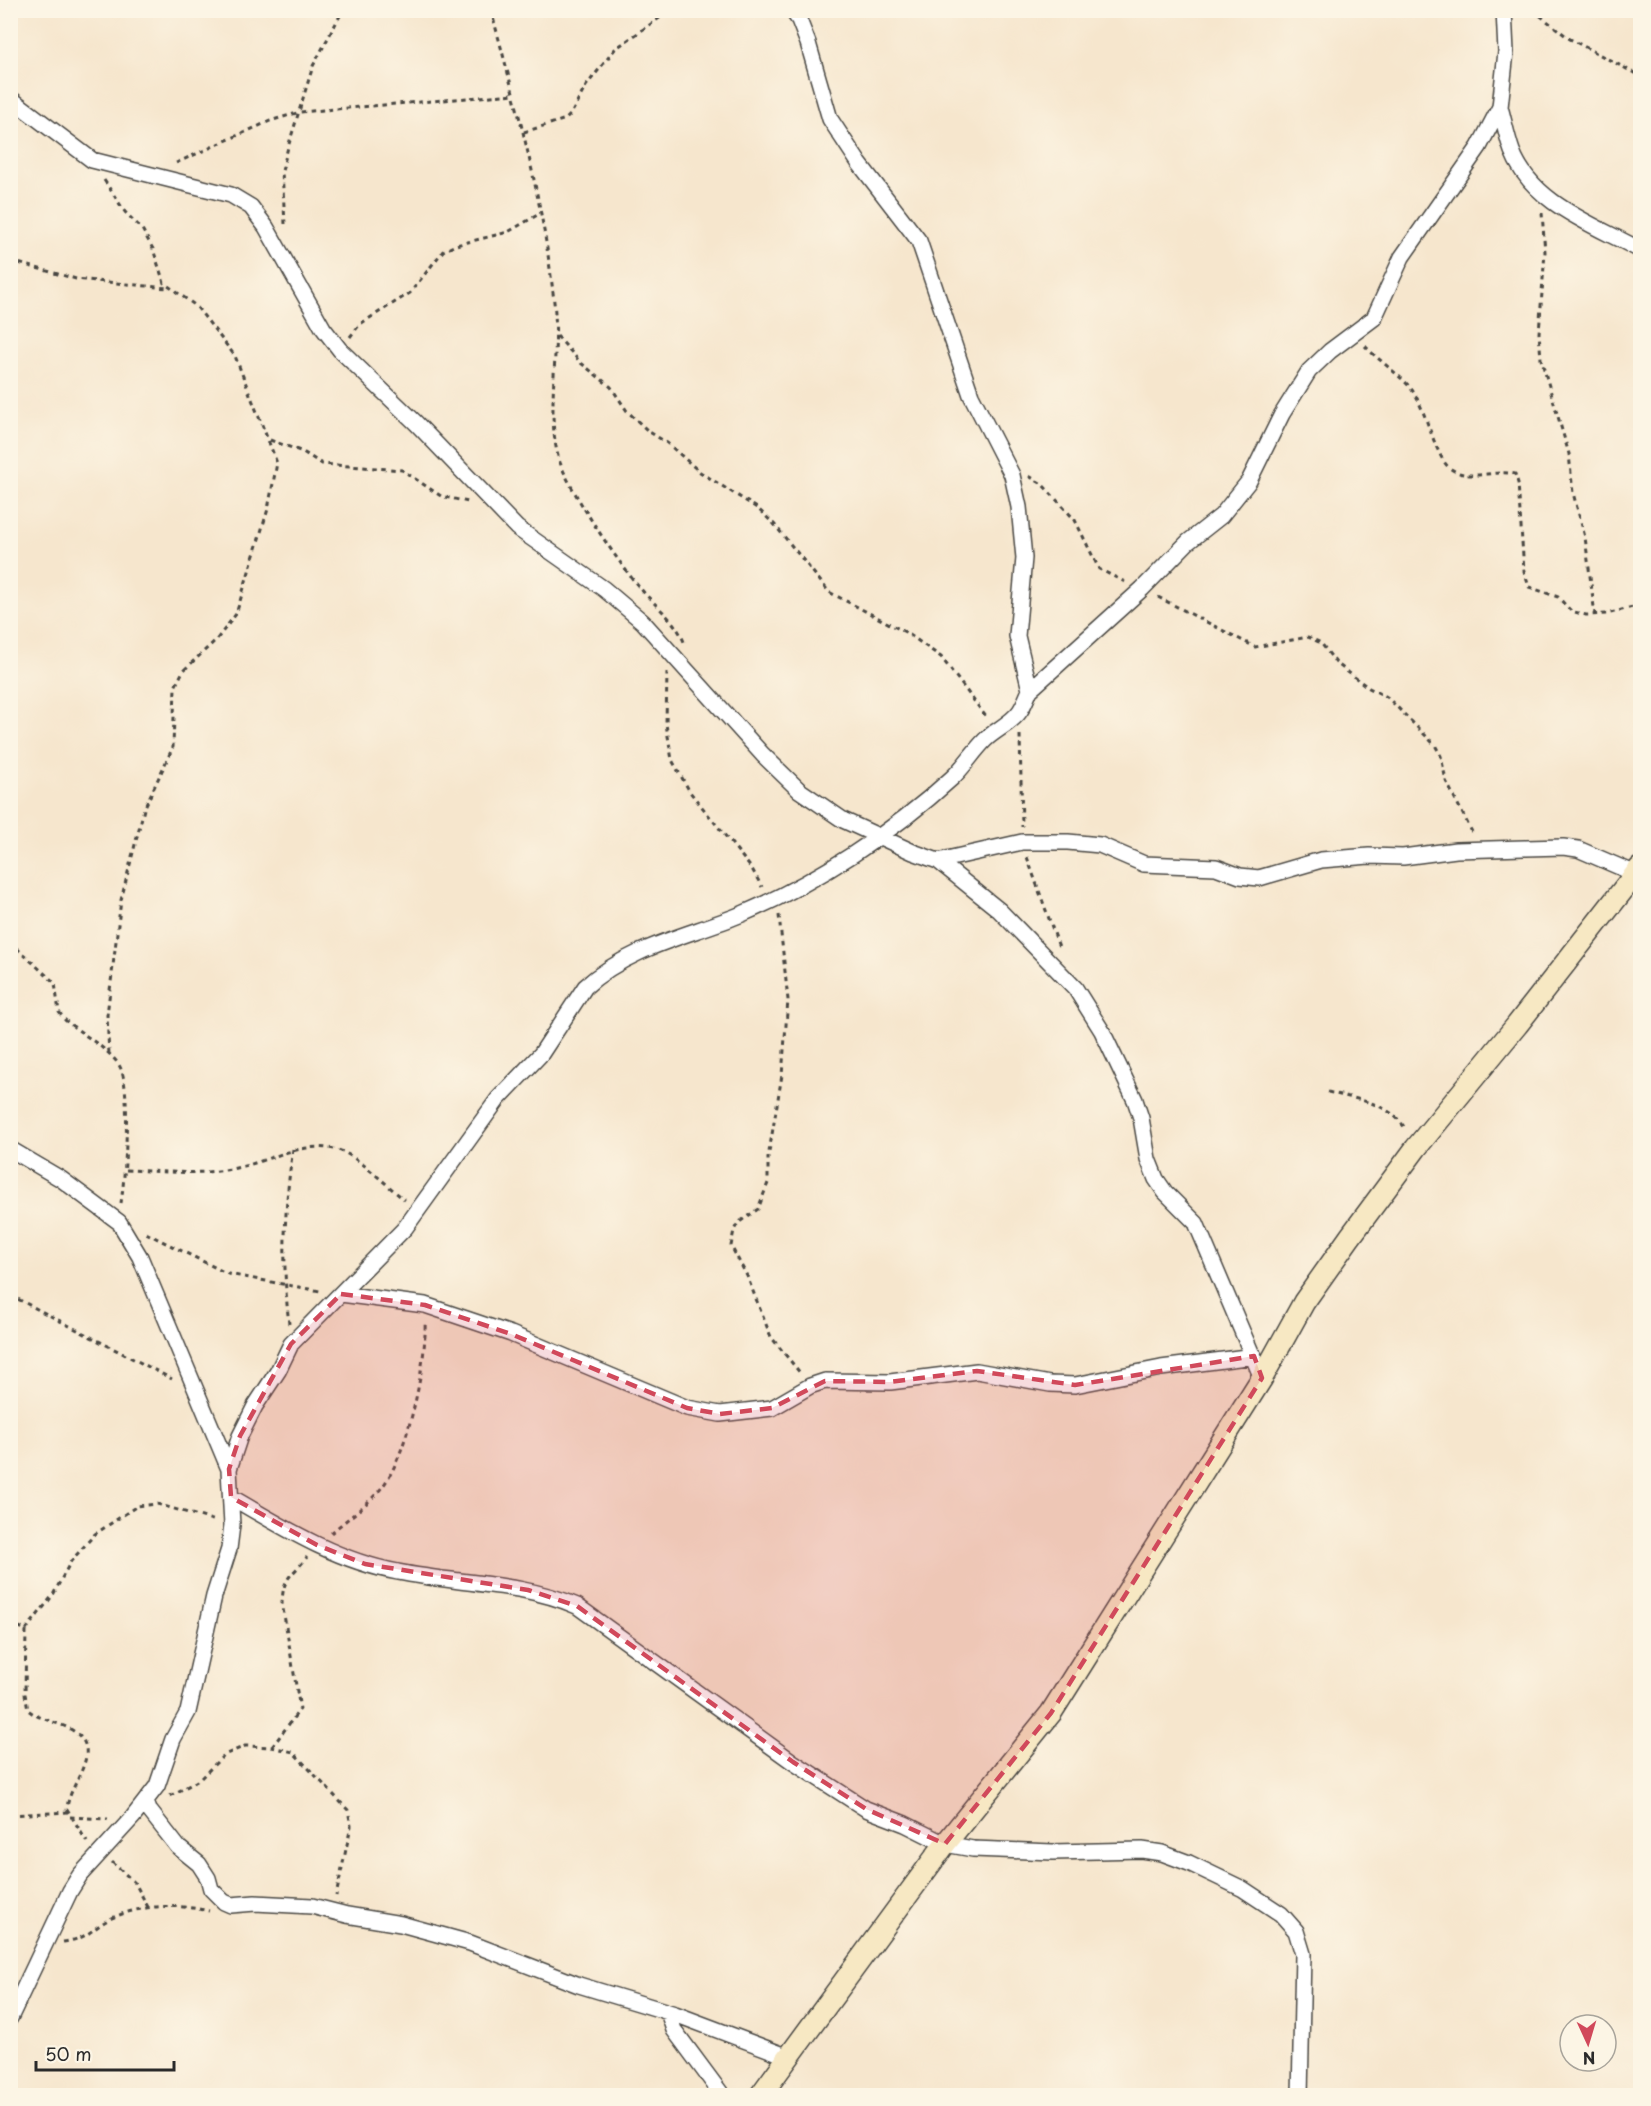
<svg xmlns="http://www.w3.org/2000/svg" width="1651" height="2106" viewBox="0 0 1651 2106" font-family="'Playpen Sans',sans-serif">
  <style>
    .lines { fill: none; stroke-linecap: round; stroke-linejoin: round }
    .street-casing { stroke: #494743; stroke-width: 18 }
    .secondary-casing { stroke: #494743; stroke-width: 24 }
    .path { stroke: #494743; stroke-width: 3; stroke-dasharray: 4.5 4.5; stroke-linecap: butt }
    .street { stroke: #fff; stroke-width: 15 }
    .secondary { stroke: #f7e8c3; stroke-width: 21 }
    .marked { fill: #d1495b; fill-opacity: 0.2; stroke: #d1495b; stroke-width: 4.5; stroke-dasharray: 12 8; stroke-linejoin: round }
  </style>
  <rect width="100%" height="100%" fill="#fcf5e5"/>
  <filter id="ink" filterUnits="userSpaceOnUse"><feTurbulence type="fractalNoise" baseFrequency=".0167" numOctaves="2"/><feDisplacementMap in="SourceGraphic" scale="12" xChannelSelector="R" yChannelSelector="G"/><feConvolveMatrix kernelMatrix="1 2 1 2 8 2 1 2 1" color-interpolation-filters="sRGB"/></filter>
  <filter id="wash" filterUnits="userSpaceOnUse"><feTurbulence type="fractalNoise" baseFrequency=".008" numOctaves="4" result="noise"/><feDisplacementMap in="SourceGraphic" scale="24" xChannelSelector="R" yChannelSelector="G"/><feGaussianBlur stdDeviation="1.35" result="paint"/><feColorMatrix in="noise" values="0 0 0 0 0 0 0 0 0 0 0 0 0 0 0 0 0 1.4 0 .05"/><feComposite in="paint" operator="in"/></filter>
  <g filter="url(#wash)">
    <rect width="100%" height="100%" fill="#f6e6cd"/>
  </g>
  <g filter="url(#ink)">
    <g class="lines">
      <g class="street-casing">
        <path id="street" d="M792,10L799,20L808,43L830,119L859,163L919,241L971,395L1012,475L1019,507L1024,558L1017,636L1030,690
          M10,98L92,160L231,195L251,207L266,227L323,328L340,350L416,423L517,528L604,589L643,622L763,755L799,790L843,820L913,852L938,861L999,910L1075,988L1102,1031L1135,1100L1141,1118L1148,1159L1156,1179L1165,1192L1196,1223L1262,1378
          M1500,107C1504,121 1507,137 1512,151C1532,204 1595,225 1640,250
          M938,861L1022,842H1068L1100,845L1144,864L1216,867L1240,876L1259,878L1321,860L1369,856L1403,857L1456,850L1563,847L1578,849L1636,874
          M10,1149L61,1179L119,1222L140,1257L229,1469
          M341,1294L425,1305L511,1334L687,1408L720,1414L772,1408L810,1386L825,1381L890,1382L977,1371L1050,1384L1075,1385L1161,1368L1254,1356
          M231,1497C284,1528 337,1561 398,1572C457,1584 521,1582 577,1606L793,1762L866,1809L905,1824L945,1844L973,1849L1053,1852L1142,1850L1162,1853L1189,1863L1243,1889L1281,1914L1296,1931L1303,1954L1300,2096
          M146,1802L149,1810L178,1847L199,1864L208,1878L211,1889L224,1902L231,1905L255,1903L312,1906L347,1915L401,1924L470,1943L579,1985L675,2014L789,2057
          M668,2012L674,2030L723,2096
          M10,2018L70,1891L80,1875L133,1817L157,1786L173,1739L188,1712L214,1596L229,1549L232,1525L229,1469L240,1436L255,1406L278,1371L291,1344L405,1228L498,1099L541,1054L585,987C629,947 688,936 742,914C817,882 892,833 952,778C964,767 973,752 985,740C995,730 1012,723 1020,711C1024,705 1027,697 1030,690L1142,589L1188,542L1221,516L1249,481L1282,414L1309,371L1330,351L1374,318L1402,257L1479,147L1500,107L1506,52L1504,10"/>
      </g>
      <g class="secondary-casing">
        <path id="secondary" d="M760,2096L945,1844L1051,1713L1262,1378L1304,1302L1350,1237L1416,1148L1517,1025L1640,868"/>
      </g>
      <path class="path" d="M491,10C517,107 544,203 554,302C560,351 546,410 558,456C565,485 618,562 639,587C654,605 676,620 684,642
        M1533,10L1570,39L1640,76
        M524,132L566,119L571,114L586,86L615,49L671,10
        M176,163L270,121L300,112L515,94
        M104,180L125,212L142,229L153,249L164,283L196,306L235,356L277,463L268,509L236,614L217,639L183,671L175,687L173,747L144,809L121,900L107,1015L109,1055
        M1542,213L1545,252L1539,333L1541,359L1569,454L1573,493L1585,537L1595,615
        M285,224L282,171L288,147L313,66L343,10
        M11,261L76,279L167,288
        M557,336L581,363L611,387L627,411L648,431L667,443L700,472L757,508L774,524L829,592L907,633L941,657L987,718
        M350,337L360,324L410,293L443,251L456,245L508,232L541,213
        M1365,346C1378,360 1403,377 1412,390C1426,409 1436,460 1451,469C1470,482 1495,469 1515,474L1518,483L1524,571L1529,587L1558,597L1571,611L1586,615L1607,614L1640,605
        M270,440L303,452L322,464L402,470L441,496L468,502
        M1029,476L1042,484L1075,520L1099,569L1125,582
        M1158,597L1255,647L1308,637L1321,643L1336,663L1369,688L1387,697L1435,745L1441,756L1446,781L1472,832
        M667,672L666,724L672,760L690,792L752,869L762,887
        M1020,735L1022,827
        M1027,857L1059,947
        M779,915L788,1000L782,1075L768,1158V1183L758,1209L738,1223L734,1230L731,1246L747,1276L771,1337L801,1374
        M10,942L55,983L59,1012L65,1020C80,1033 109,1049 119,1065C132,1085 125,1177 121,1203
        M1328,1092C1358,1100 1390,1102 1406,1130
        M126,1170C162,1171 200,1176 236,1168C270,1161 302,1140 338,1150C358,1156 387,1186 405,1200
        M146,1233L228,1274L320,1291
        M10,1295L172,1379
        M289,1324C282,1265 284,1208 293,1149
        M331,1533C348,1518 369,1504 383,1486C408,1453 427,1362 425,1321
        M10,1623L26,1630L25,1694L28,1710C41,1721 61,1722 75,1732C104,1753 68,1784 67,1809L87,1842
        M26,1630L53,1595L71,1561L95,1534L137,1506L157,1504L216,1521
        M272,1747L300,1709L282,1603C283,1575 292,1577 307,1557
        M170,1796L199,1780L224,1755L245,1746L272,1747L293,1752L348,1810L351,1826L336,1896
        M10,1815L68,1812
        M70,1817L108,1819
        M112,1862L135,1883L149,1909
        M63,1942C91,1938 91,1928 112,1918C143,1904 178,1904 209,1911"/>
      <use href="#street" class="street"/>
      <use href="#secondary" class="secondary"/>
    </g>
  </g>
  <path class="marked" d="M341,1294L425,1305L511,1334L687,1408L720,1414L772,1408L825,1381L890,1382L977,1371L1075,1385L1254,1356L1262,1378L1051,1713L945,1844L866,1809L793,1762L577,1606L528,1590L365,1564L317,1545L231,1497L229,1469L240,1436L291,1344Z"/>
  <rect width="1651" height="2106" fill="none" stroke="#fcf5e5" stroke-width="36"/>
  <g transform="translate(1588 2043) rotate(176)"><circle r="28" fill="#fcf5e5" stroke="#a8a49b" stroke-width="1.5"/>
  <path d="M0-4.5L10 22L0 15L-10 22Z" fill="#d1495b"/>
  <text y="-9" font-size="16" font-weight="bold" text-anchor="middle" fill="#2b2b2b">N</text>
  </g>
  <path d="M36 2061v9h138v-9" fill="none" stroke="#2b2b2b" stroke-width="3"/>
  <text x="45" y="2061" font-size="18" fill="#2b2b2b" stroke="#fcf5e5" stroke-width="4.5" paint-order="stroke">50 m</text>
</svg>
